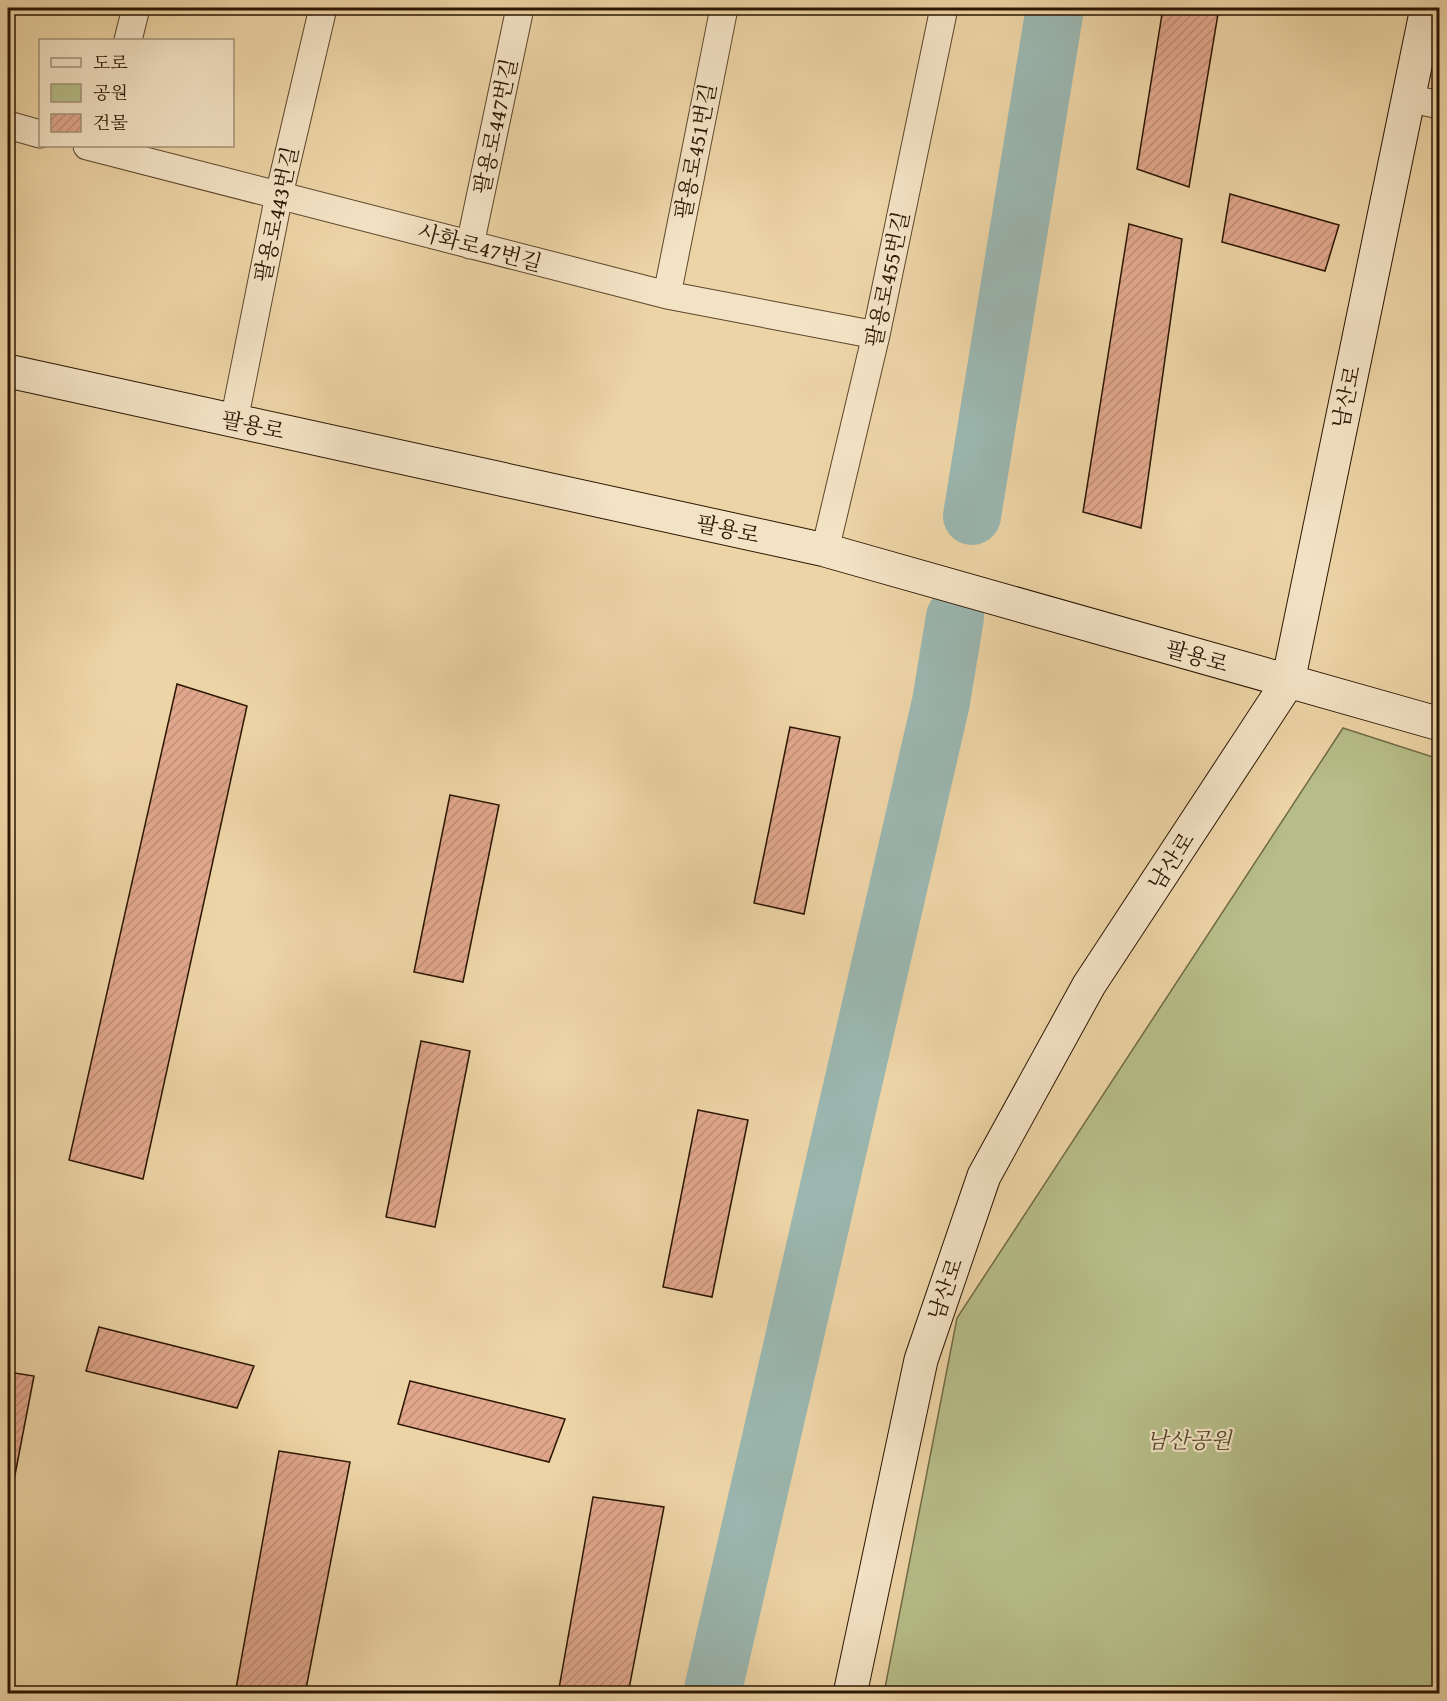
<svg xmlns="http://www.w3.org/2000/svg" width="1447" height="1701" viewBox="0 0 1447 1701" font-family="'Gentium Book Plus','Noto Serif KR',serif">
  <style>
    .green { fill: #b6bd88; stroke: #706a45; stroke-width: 1.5 }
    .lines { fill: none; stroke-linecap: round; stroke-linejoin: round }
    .river { stroke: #9bb7b0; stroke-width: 58 }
    .building { fill: url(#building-hatch); stroke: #2b1602; stroke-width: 1.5 }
    .minor-casing { stroke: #5c462b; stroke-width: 29 }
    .secondary-casing { stroke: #2b1602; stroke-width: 35 }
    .minor { stroke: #f3e3c5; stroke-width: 27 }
    .secondary { stroke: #f3e3c5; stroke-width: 33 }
    .labels { text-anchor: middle; stroke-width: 4.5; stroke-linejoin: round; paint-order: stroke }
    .street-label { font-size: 22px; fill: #2b1602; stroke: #f3e3c5 }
    .park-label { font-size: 22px; font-style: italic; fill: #55482a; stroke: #f3e3c5 }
  </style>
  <defs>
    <pattern id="building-hatch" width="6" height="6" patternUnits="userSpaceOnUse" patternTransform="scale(1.5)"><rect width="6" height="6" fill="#e0a78c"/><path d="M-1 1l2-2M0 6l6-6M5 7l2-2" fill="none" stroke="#c08f77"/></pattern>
  </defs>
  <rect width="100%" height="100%" fill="#edd4a6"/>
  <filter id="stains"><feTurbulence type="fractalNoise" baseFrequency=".00333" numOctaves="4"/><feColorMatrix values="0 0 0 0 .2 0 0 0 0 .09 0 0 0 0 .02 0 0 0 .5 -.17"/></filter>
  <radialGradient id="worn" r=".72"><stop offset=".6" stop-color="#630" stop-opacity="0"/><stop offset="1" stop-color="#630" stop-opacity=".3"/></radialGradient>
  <path class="green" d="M1343,728L1439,759V1693H884L957,1318Z"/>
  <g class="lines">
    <path class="river" d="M972,516L1055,8
      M712,1694L941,702L955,617"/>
  </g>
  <path class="building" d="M1163,8H1219L1189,187L1137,169Z
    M1230,194L1339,225L1325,271L1222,242Z
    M1129,224L1182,239L1141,528L1083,512Z
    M177,684L247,706L143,1179L69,1160Z
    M790,727L840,737L804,914L754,903Z
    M450,795L499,805L463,982L414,972Z
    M421,1041L470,1051L435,1227L386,1217Z
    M698,1110L748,1120L712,1297L663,1287Z
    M99,1327L254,1366L237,1408L86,1371Z
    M8,1372L34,1376L8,1511Z
    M410,1381L565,1419L549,1462L398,1424Z
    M279,1451L350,1462L305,1694H235Z
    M593,1497L664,1507L628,1694H558Z"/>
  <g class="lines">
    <g class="minor-casing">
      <path id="minor" d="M128,40L136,8
        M1407,98L1440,105
        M8,125L40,134
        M87,146L667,295L876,335
        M470,245L520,8
        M667,295L724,8
        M234,421L279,195L323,8
        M825,550L876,335L944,8"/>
    </g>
    <g class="secondary-casing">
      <path id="secondary" d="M8,371L825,550L1440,724
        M850,1694L921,1360L984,1176L1089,985L1288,682L1427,8"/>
    </g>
    <use href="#minor" class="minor"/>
    <use href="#secondary" class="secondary"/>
  </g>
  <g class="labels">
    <g class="street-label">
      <text transform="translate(495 126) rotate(-78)" y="8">팔용로447번길</text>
      <text transform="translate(695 151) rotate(-79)" y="8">팔용로451번길</text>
      <text transform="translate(276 214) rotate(-78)" y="8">팔용로443번길</text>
      <text transform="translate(480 247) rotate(15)" y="8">사화로47번길</text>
      <text transform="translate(887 279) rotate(-78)" y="8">팔용로455번길</text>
      <text transform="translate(1346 397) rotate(-78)" y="8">남산로</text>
      <text transform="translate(253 425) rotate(12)" y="8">팔용로</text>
      <text transform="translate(728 529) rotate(12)" y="8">팔용로</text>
      <text transform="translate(1197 656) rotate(16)" y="8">팔용로</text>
      <text transform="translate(1171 861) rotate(-57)" y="8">남산로</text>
      <text transform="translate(945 1289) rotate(-71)" y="8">남산로</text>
    </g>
    <g class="park-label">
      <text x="1189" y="1448">남산공원</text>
    </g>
  </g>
  <rect width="1447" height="1701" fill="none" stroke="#edd4a6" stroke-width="30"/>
  <rect x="9" y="9" width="1429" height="1683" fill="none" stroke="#2b1602" stroke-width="3"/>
  <rect x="15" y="15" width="1417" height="1671" fill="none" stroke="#2b1602" stroke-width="1.5"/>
  <rect x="39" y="39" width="195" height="108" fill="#f3e3c5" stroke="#a39177" stroke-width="1.5"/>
  <rect x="51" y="58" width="30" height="9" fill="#f3e3c5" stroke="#a39177" stroke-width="1.5"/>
  <text x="93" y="69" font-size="18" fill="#2b1602">도로</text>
  <rect x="51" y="84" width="30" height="18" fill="#b6bd88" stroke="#a39177" stroke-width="1.5"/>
  <text x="93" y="99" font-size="18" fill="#2b1602">공원</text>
  <rect x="51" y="114" width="30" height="18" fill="url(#building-hatch)" stroke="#a39177" stroke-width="1.5"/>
  <text x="93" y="129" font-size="18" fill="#2b1602">건물</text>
  <rect width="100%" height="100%" filter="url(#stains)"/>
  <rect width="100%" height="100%" fill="url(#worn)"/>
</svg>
